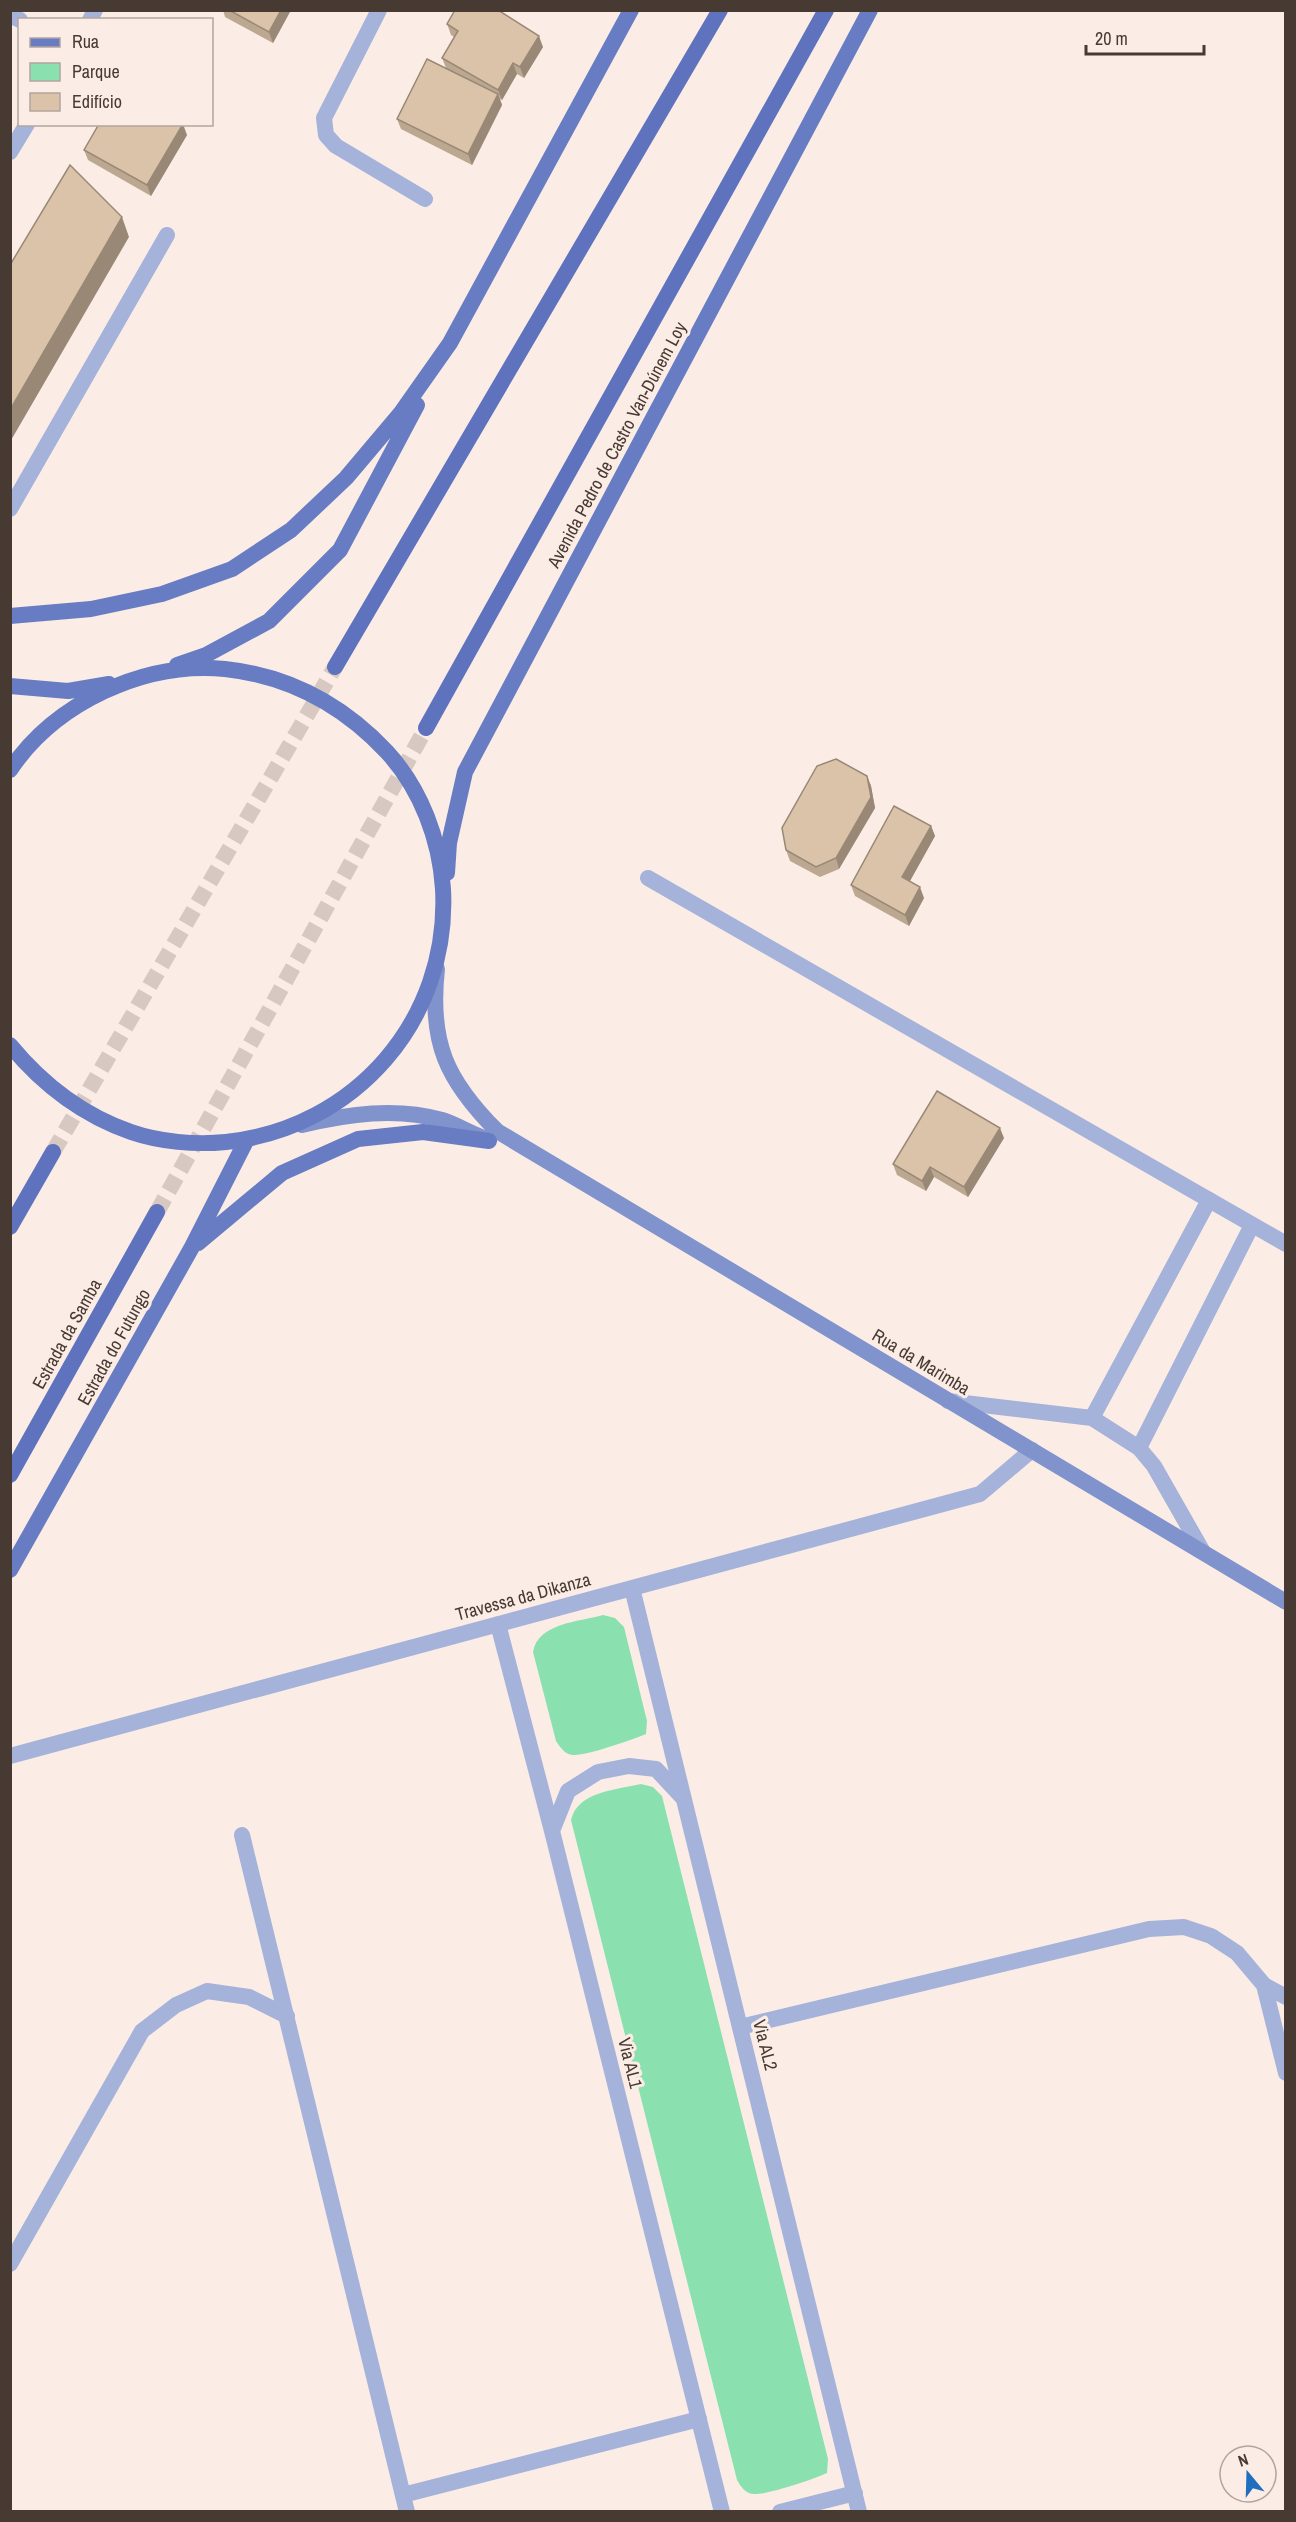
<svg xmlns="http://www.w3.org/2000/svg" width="1296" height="2522" viewBox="0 0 1296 2522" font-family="'Archivo Narrow',sans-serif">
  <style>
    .green { fill: #8ae1af }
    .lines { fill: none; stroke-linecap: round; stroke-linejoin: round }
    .trunk-tunnel { stroke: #d7c9c1; stroke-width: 16; stroke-dasharray: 16 8; stroke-linecap: butt }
    .service { stroke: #a5b2da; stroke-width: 16 }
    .minor { stroke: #a5b2da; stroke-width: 16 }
    .tertiary { stroke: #a5b2da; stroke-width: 16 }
    .secondary { stroke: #8193cd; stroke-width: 16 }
    .primary { stroke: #687cc3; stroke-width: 16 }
    .trunk { stroke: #5e72be; stroke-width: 16 }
    .wall { fill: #bca891 }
    .shaded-wall { fill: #998876 }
    .building { fill: #dbc3a9; stroke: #998876; stroke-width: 1.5 }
    .labels { text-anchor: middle; stroke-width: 6; stroke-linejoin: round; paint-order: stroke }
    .street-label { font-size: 18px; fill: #473a32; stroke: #fbede5 }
  </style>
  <rect width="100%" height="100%" fill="#fbede5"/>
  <path class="green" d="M603,1615L615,1618L624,1627L647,1721L646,1734C635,1739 585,1756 574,1755C565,1755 560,1747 556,1741L533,1652C538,1623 578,1622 603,1615Z
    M641,1784L653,1787L662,1796L828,2459L827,2473C814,2479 767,2495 754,2494C746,2494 741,2487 737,2480L571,1820C578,1791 616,1790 641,1784Z"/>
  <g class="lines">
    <path class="trunk-tunnel" d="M53,1152L335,667
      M157,1212L426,728"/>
    <path class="service" d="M379,10L324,118L326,135L336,146L425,199
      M10,15L20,20
      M90,20L95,10
      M10,152L27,124
      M10,509L167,235
      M948,1401L1092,1418L1139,1448L1154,1466L1203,1552
      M1092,1418L1209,1200
      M1139,1448L1252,1225
      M403,2495L699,2419"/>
    <path class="minor" d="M648,878L1286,1244
      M242,1835L407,2512
      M1264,1985L1286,2073
      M740,2027L1149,1929L1184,1927L1211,1936L1237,1953L1264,1985L1286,1997
      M10,2264L142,2031L176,2005L207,1991L249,1997L287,2016"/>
    <path class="tertiary" d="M632,1588L859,2512
      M498,1624L552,1831L722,2512
      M10,1756L980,1494L1032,1450
      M552,1831L568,1791L598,1772L629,1766L656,1769L684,1799
      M780,2512L855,2493"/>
    <path class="secondary" d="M437,969C429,1042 446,1080 497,1131L1286,1602
      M302,1125C348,1114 396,1107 442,1120C455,1124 468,1132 481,1137"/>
    <path class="primary" d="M10,616L91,609L162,594L232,569L291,530L346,478L400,414L450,343L631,10
      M177,665L206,655L269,621L340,550L417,405
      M10,686L68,691L109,684
      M10,770C55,703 144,661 225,669C289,676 343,705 387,752C421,789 440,840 443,889C450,1020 355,1128 226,1142C195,1145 160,1142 131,1132C82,1115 43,1085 10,1045
      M447,873L449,843L465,772L870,10
      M198,1243L282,1173L358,1139L423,1132L489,1141
      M10,1570L192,1247L247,1139"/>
    <path class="trunk" d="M335,667L720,10
      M426,728L826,10
      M10,1227L53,1152
      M10,1475L157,1212"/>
  </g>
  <path class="wall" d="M223,10H291L273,43L225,17Z
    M447,24L543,47L524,78L517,74L502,100L500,99L502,105L472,165L401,129L397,119L446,68L442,58L454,37L451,35Z
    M187,135L151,196L88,160L84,150Z
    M867,776L871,786L875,808L839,869L820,877L790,861L786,850Z
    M931,826L935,836L910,881L924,898L909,926L855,896L851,885Z
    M1004,1138L968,1197L934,1177L926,1191L897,1175L893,1164Z"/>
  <path class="shaded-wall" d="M281,10H291L273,43L269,32Z
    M539,36L543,47L524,78L520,67Z
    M513,63L517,74L502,100L498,90Z
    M498,94L502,105L472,165L468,154Z
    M183,124L187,135L151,196L147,185Z
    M122,217L129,237L10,442V410Z
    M867,776L871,786L875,808L839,869L836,858Z
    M931,826L935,836L906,888L902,877Z
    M920,887L924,898L909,926L905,915Z
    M1000,1128L1004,1138L968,1197L964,1187Z
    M930,1167L934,1177L926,1191L922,1181Z"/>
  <path class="building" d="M229,10H281L269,32Z
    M455,10H498L539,36L520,67L513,63L498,90L442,58L458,31L447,24Z
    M427,59L498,94L468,154L397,119Z
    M99,124H183L147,185L84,150Z
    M70,165L122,217L10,410V265Z
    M836,759L867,776L871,797L836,858L816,867L786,850L782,828L817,766Z
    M894,806L931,826L902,877L920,887L905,915L851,885Z
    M937,1091L1000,1128L964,1187L930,1167L922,1181L893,1164Z"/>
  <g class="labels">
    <g class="street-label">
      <text transform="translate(617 445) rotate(-62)" y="6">Avenida Pedro de Castro Van-Dúnem Loy</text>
      <text transform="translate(67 1334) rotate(-61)" y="6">Estrada da Samba</text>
      <text transform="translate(114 1347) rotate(-61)" y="6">Estrada do Futungo</text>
      <text transform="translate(921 1362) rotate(31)" y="6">Rua da Marimba</text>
      <text transform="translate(523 1597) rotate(-15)" y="6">Travessa da Dikanza</text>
      <text transform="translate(765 2045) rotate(76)" y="6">Via AL2</text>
      <text transform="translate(630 2063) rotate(76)" y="6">Via AL1</text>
    </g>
  </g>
  <rect width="1296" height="2522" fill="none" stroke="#473a32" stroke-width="24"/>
  <rect x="18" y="18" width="195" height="108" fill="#fbede5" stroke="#b3a59d" stroke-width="1.5"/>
  <rect x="30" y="38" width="30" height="9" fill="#687cc3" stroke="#b3a59d" stroke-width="1.5"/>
  <text x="72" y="48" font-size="18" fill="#473a32">Rua</text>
  <rect x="30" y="63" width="30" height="18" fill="#8ae1af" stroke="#b3a59d" stroke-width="1.5"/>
  <text x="72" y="78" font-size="18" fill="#473a32">Parque</text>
  <rect x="30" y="93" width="30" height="18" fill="#dbc3a9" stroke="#b3a59d" stroke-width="1.5"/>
  <text x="72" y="108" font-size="18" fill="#473a32">Edifício</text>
  <g transform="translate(1248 2474) rotate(341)"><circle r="28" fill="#fbede5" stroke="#b3a59d" stroke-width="1.5"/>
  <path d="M0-4.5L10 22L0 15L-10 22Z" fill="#206fbe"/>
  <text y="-9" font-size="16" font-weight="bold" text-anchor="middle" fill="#473a32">N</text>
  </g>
  <path d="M1086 45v9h118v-9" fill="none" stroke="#473a32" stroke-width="3"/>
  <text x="1095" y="45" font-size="18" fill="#473a32" stroke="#fbede5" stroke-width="4.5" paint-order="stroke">20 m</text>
</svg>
